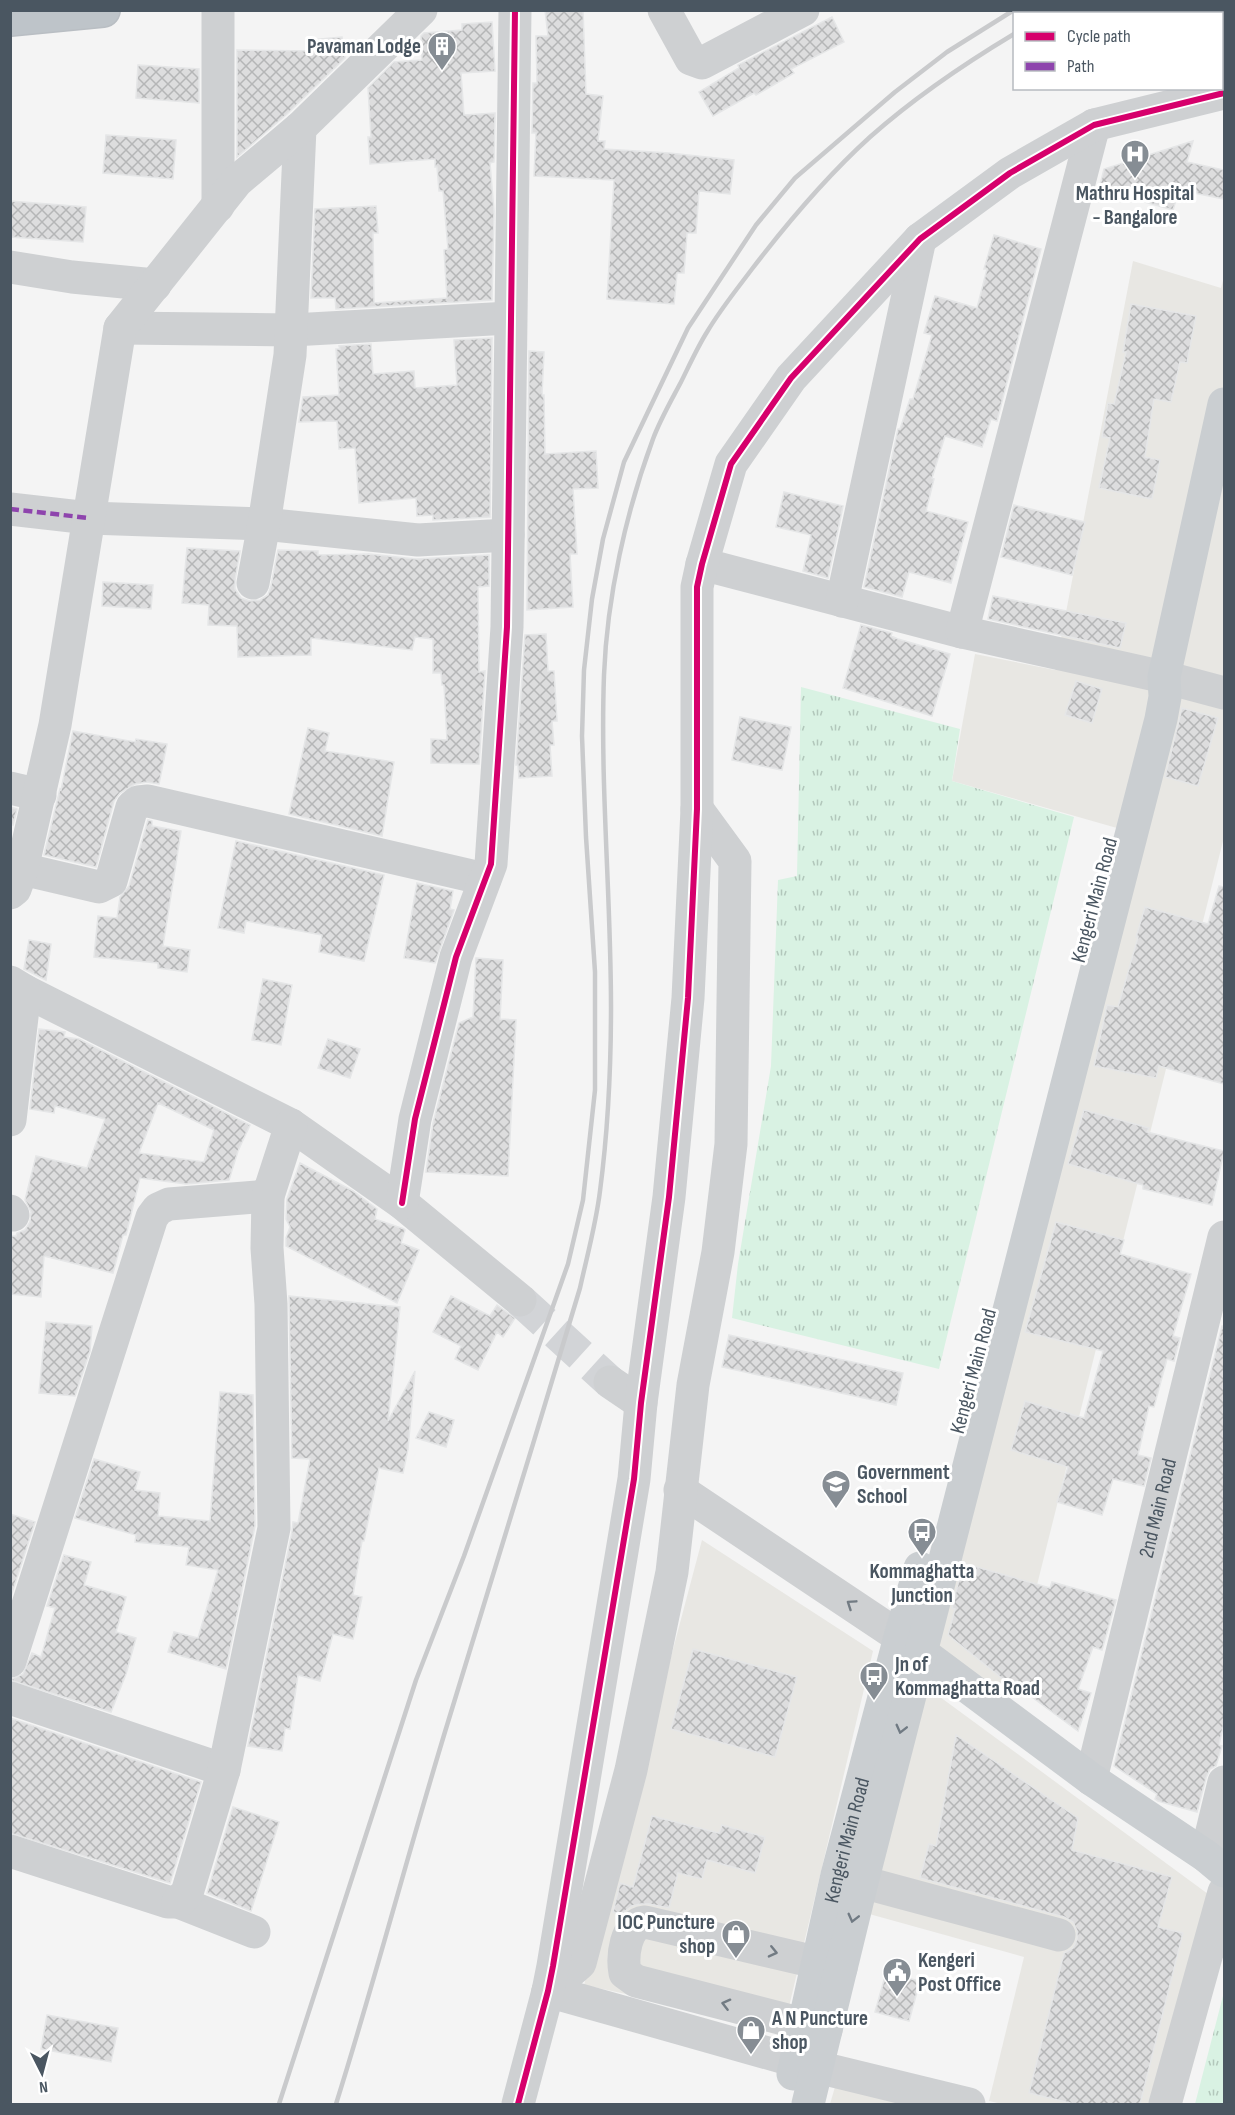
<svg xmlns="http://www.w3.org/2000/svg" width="1235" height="2115" viewBox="0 0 1235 2115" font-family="'Sofia Sans Condensed',sans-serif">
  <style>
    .commercial { fill: #e8e7e3 }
    .grass { fill: url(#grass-tufts) }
    .building { fill: url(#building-cross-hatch); stroke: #e5e6e7; stroke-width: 1.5; fill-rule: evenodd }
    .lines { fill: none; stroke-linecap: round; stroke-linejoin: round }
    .minor-tunnel { stroke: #d2d4d7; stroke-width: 33; stroke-dasharray: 33 16; stroke-linecap: butt }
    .highway-casing { stroke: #b9bec3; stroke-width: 36 }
    .minor { stroke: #ced0d2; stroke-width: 33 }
    .major { stroke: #caced1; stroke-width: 33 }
    .highway { stroke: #bec4c9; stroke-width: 33 }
    .rail { stroke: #c9cacc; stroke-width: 4.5 }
    .quiet { stroke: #8e44ad; stroke-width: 4.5; stroke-dasharray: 9 4.5; stroke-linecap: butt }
    .cycleway-casing { stroke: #fff; stroke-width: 10 }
    .cycleway { stroke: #d6006c; stroke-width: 6 }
    .oneway { stroke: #727b83 }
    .oneway2 { stroke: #707a83 }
    .labels { text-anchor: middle; stroke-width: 6; stroke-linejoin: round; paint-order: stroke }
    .poi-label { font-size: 21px; font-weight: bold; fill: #4a5661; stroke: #fff; text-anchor: start }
    .street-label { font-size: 21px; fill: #4a5661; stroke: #fff }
  </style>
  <defs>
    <pattern id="grass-tufts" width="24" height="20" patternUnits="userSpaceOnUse" patternTransform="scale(1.5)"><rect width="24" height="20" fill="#d9f2e3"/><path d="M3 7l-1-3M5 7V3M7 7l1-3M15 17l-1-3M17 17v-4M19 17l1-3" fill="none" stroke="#b2c7bb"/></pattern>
    <pattern id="building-cross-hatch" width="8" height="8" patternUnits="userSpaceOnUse" patternTransform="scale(1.5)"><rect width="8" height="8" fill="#ddddde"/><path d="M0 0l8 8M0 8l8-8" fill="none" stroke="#b5b6b7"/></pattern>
  </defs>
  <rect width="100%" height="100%" fill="#f4f4f4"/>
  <path class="commercial" d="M1133,261L1221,288L1224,277V837L1007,1705L934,1641L1138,834L952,781L975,654L1055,670Z
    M702,1540L873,1651L784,2028L584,1985Z
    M921,1683L1208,1894L1153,2104H1002L989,2101L1024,1957L862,1912Z
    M835,2087L906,2104H830Z"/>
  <path class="grass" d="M801,687L960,729L952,781L1074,817L939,1369L732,1318L738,1264L771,1066L778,880L797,876Z
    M1224,1992V2104H1195Z"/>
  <path class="building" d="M545,10H583L586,94L603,96L598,141H605L604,149L669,153L734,160L730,194L699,191L696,233H687L684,273H677L674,304L607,299L614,180L534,176L536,133H532L533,83H537L536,36H548Z
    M832,17L844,42L791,69L794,73L756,95L754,93L713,116L699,92L739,68L738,65Z
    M492,22L495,71L461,73L464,115L495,113L494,162L490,163L494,211L492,300L336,309L335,298H311L315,209L376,206L378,233H373L374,303L447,298L444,250L448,249L443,191H439L437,167H435V159L370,164L368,137H371L368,88L394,62L422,60L421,36L424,33L462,30V24Z
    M342,37L345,58L287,114L237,157V50L311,51L310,40Z
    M138,65L199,69V103L136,98Z
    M106,135L176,140L173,179L103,173Z
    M1193,141L1187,162L1224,170V199L1179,190L1173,210L1099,189L1104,169Z
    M10,201L86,207L83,242L10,237Z
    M994,235L1041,249L997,421L991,419L982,447L945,436L932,478L934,479L926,511L968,522L951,583L909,572L902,597L864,587L898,429H900L910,399H913L932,335L924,333L935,296L977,308L987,269H984Z
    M1131,304L1196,316L1187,363L1180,362L1171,402L1154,399L1145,457L1160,460L1152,499L1099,488L1110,438L1102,437L1108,403L1114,404L1126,352H1123Z
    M492,338L490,517L433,520V515L417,516L416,498L359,503L355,448L339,449L337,421L299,422L303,397L339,395L336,349H340L339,346L371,344L373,374L414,371L415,388L457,385L454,340Z
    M529,351L544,352L542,395H544L545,454L596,451L598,488L573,489L577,554H570L573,607L527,610Z
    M784,492L843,506L828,578L803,571L811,535L776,527Z
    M1014,505L1085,522L1072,575L1001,557Z
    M187,548L240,551L235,580V589L241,598L250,601L260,600L268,595L271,586L278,550L318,551V555L369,554L416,559L489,555V586L478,587L479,672L485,671L479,764L431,763V739L447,740L444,685H442L441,673H433V639L415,637L412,650L311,638V655L238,657L237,626L208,625L209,605L182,603Z
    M103,582L153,585L151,609L102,606Z
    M993,596L1126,623L1120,648L988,619Z
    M861,625L892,633L891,636L898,639L950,654L932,716L843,688Z
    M546,634L548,671H554L557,721H552L554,745H550L552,776L519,778L518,765H516L525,635Z
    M1076,681L1102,689L1092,723L1065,715Z
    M1182,708L1218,718L1198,786L1165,777Z
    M740,717L791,727L782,770L732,760Z
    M308,728L329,733L325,751L394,762L382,836L289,814Z
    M73,731L135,742L136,739L167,744L159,784L147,782L135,784L120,793L114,801L96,867L44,855L60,789L61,790Z
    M10,807L17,809L13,825L10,824Z
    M148,820L152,821V826L181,831L163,946L190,950L187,972L158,968V963L94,957L98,916L117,918L120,897L129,886Z
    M236,841L384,875L364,961L319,952L322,935L246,921L244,933L218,928Z
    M417,883L453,891L450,909L454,910L435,963L404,958Z
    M1219,886L1224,887V1084L1159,1066L1156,1078L1094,1066L1107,1005L1118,1007L1138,937H1136L1145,907L1208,924Z
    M29,940L51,944L46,980L24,969Z
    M476,958L503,960L500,1019L516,1020L508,1176L426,1172L433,1123L459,1023L473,1017Z
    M263,979L292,985L281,1045L252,1040Z
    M39,1029L65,1032L64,1037L79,1039L250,1125L238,1151L229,1180L186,1184L140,1178L126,1235H123L113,1273L44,1256L41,1297L10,1294V1236H16L17,1233L25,1230L30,1222L31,1212L25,1200L36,1156L87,1168L105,1119L55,1106L54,1113L30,1109ZM158,1103L214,1130L204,1162L139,1153Z
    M328,1039L360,1049L350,1078L318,1068Z
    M1084,1110L1149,1128L1147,1132L1224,1151L1212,1205L1143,1189V1185L1068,1164Z
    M300,1163L353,1191L377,1209L375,1219L404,1229L405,1230L401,1243L419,1250L397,1303L286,1246V1238L290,1227L286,1219L287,1199Z
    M1056,1222L1124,1240L1120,1254L1191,1274L1173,1336L1180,1338L1174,1361L1167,1359L1154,1407L1149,1406L1138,1455L1151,1458L1144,1486L1113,1479L1102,1515L1057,1502L1068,1467L1011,1450L1025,1401L1084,1418L1103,1351L1025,1332Z
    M289,1296L400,1307L388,1421L415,1371L408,1449L403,1473L379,1468L364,1541H362L353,1595L362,1597L353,1639L333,1634L320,1681L298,1675L290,1729L285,1728L282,1751L248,1746L292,1532L293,1522L298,1523L310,1459L292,1458Z
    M451,1296L490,1316L497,1305L515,1318L503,1337L497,1332L478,1370L455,1359L461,1346L433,1332Z
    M46,1322L92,1326L90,1351L75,1396L39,1393Z
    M1222,1326H1224V1723L1219,1745L1222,1746L1216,1766L1210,1769L1206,1778L1197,1812L1158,1801L1155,1799L1157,1794L1114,1766Z
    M729,1335L903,1373L896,1405L722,1367Z
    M220,1392L253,1395L255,1526L226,1669L168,1652L174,1632L198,1638L218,1570L186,1565L189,1547L135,1542L136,1535L75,1518L94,1459L140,1472L135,1490L160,1493L158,1516L210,1521Z
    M429,1412L454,1420L446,1447L416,1438Z
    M10,1514L35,1522L11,1596L10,1595Z
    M64,1555L91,1562L84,1585L126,1597L116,1632L136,1638L126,1674L111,1712L10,1680L23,1674L32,1653L41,1657L55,1608L47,1606Z
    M963,1563L1050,1588L1052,1582L1116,1600L1102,1650L1093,1647L1078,1689L1091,1693L1078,1731L1010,1681L1009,1684L948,1635L955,1609L952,1608Z
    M693,1649L797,1677L775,1757L671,1729Z
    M10,1718L201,1782L170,1883L10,1833Z
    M956,1735L1078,1818L1072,1850L1172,1877L1158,1927L1183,1933L1140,2104H1074L1029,2093L1064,1953L1073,1948L1077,1939V1931L1073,1922L1064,1917L920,1878L929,1844L936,1846Z
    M233,1807L279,1822L251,1911L207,1893Z
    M652,1816L719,1833L722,1825L765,1837L755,1873L707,1860L702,1879L678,1873L669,1908L649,1904H640L632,1906L621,1914L613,1912L620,1883L633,1887Z
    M886,1973L920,1981L909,2021L875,2012Z
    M47,2015L118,2028L111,2062L41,2049Z"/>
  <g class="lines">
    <path class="minor-tunnel" d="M520,1300L610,1382"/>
    <g class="highway-casing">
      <path id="highway" d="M10,19L103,10"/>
    </g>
    <g class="minor">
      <path d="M664,10L691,59L702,63L803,10"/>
      <path d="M218,206V10"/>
      <path d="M10,267L72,277L155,285"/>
      <path d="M120,328L292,330L510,318"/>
      <path d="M10,509L89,518L264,524L418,540L508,535"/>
      <path d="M702,564L962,632L1164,677L1224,693"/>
      <path d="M253,583L264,524L290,355L300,128"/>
      <path d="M842,601L920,239"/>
      <path d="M962,632L1094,125"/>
      <path d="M10,788L40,795"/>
      <path d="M22,869L99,887L111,881L132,807L138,802L148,801L485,879"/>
      <path d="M10,893L15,889L22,869L55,725L120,328L237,181L300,128L421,10"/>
      <path d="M10,982L25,991L291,1125L402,1203L520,1300"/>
      <path d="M10,1120L25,991"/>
      <path d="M402,1203L415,1119L456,957L491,864L507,627L515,10"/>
      <path d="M10,1211L13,1215"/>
      <path d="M610,1382L641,1403"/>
      <path d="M680,1490L900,1637"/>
      <path d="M10,1661L152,1217L158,1209L169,1204L268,1196"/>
      <path d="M10,1698L224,1770"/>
      <path id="s1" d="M1091,1779L1224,1237"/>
      <path d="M10,1851L168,1902H178L254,1932"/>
      <path d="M1206,1856L1224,1782"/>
      <path d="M862,1882L1059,1935"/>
      <path d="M178,1902L187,1893L224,1770L274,1528L271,1304L267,1248L268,1196L291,1125"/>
      <path d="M548,1991L580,1963L631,1770L672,1572L693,1385L718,1252L731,1144L735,861L697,809"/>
      <path d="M548,1991L817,2067L969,2104"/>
      <path d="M826,2030L636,1981L625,1973C622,1957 625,1924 645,1922L841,1968"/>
      <path d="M518,2104L548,1991L553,1966L634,1479L641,1403L669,1197L688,998L697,809V587L702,564L731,464L791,378L920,239L1010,173L1094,125L1224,93"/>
      <path d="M1165,2104L1224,1892"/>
    </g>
    <g class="major">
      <path d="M906,1641L1091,1779L1206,1856L1224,1871"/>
      <path id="s2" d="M793,2074L837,1875L900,1637L920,1568"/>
      <path d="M808,2104L862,1882L1161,719L1165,697L1164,677L1224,404"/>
    </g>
    <use href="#highway" class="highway"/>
    <path class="rail" d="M1053,14L1059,10
      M279,2104L416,1680L464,1556L568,1264L583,1200L595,1090V972L586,837L582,736L584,670L592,599L603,539L624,462L688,328L756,225L795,178L895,92L947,52L1014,10
      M336,2104C376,1977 409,1849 448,1722C492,1577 537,1433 580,1288C587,1256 596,1224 600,1191C608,1130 611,1069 611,1007C611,896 600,786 604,675C607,597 626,512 653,439C660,420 671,401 681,382C689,366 697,348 707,332C720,310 737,289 752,269C788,222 827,176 870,137C914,98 964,64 1014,34"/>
    <path class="quiet" d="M10,509L89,518"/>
    <g class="cycleway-casing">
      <path id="cycleway" d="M402,1203L415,1119L456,957L491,864L507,627L515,10
        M518,2104L548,1991L553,1966L634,1479L641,1403L669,1197L688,998L697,809V587L702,564L731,464L791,378L920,239L1010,173L1094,125L1224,93"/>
    </g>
    <use href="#cycleway" class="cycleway"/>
  </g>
  <defs><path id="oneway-chevron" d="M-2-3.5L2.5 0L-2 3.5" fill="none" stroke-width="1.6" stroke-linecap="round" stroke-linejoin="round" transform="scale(1.5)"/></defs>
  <g class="oneway">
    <use href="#oneway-chevron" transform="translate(851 1604) rotate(-146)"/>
    <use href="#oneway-chevron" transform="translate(773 1952) rotate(13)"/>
    <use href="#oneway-chevron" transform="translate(726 2004) rotate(-166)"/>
  </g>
  <g class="oneway2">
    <use href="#oneway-chevron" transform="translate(901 1729) rotate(104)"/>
    <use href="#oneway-chevron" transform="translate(853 1918) rotate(104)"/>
  </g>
  <defs>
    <g id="building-pin" transform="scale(1.5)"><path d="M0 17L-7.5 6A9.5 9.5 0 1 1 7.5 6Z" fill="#868d94" stroke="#fff"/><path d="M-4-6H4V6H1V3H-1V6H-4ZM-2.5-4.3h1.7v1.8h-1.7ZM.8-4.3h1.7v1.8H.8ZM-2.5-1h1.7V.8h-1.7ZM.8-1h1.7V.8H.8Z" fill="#fff"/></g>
    <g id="hospital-pin" transform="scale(1.5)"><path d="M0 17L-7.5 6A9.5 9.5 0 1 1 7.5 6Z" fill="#868d94" stroke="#fff"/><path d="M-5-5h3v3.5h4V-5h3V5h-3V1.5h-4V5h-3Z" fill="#fff"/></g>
    <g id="school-pin" transform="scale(1.5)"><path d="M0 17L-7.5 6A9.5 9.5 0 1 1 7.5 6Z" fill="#868d94" stroke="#fff"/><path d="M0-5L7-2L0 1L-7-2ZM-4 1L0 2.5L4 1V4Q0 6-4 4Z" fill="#fff"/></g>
    <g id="bus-pin" transform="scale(1.5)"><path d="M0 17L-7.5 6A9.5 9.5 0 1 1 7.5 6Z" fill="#868d94" stroke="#fff"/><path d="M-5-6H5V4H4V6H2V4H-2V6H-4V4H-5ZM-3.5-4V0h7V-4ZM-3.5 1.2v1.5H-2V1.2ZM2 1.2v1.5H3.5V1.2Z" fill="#fff"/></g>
    <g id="shop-pin" transform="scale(1.5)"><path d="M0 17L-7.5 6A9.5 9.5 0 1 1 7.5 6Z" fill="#868d94" stroke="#fff"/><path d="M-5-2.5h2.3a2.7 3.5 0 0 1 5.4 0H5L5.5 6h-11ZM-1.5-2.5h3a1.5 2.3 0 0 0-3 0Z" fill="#fff"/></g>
    <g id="civic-pin" transform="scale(1.5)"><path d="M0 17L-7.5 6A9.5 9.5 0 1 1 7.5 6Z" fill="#868d94" stroke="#fff"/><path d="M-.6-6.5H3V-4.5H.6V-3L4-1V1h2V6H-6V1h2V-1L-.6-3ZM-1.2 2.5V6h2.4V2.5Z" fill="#fff"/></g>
  </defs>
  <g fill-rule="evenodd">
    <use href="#building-pin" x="442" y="46"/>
    <use href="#hospital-pin" x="1135" y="154"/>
    <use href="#school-pin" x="836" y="1484"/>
    <use href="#bus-pin" x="922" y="1532"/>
    <use href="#bus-pin" x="874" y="1676"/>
    <use href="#shop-pin" x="736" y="1934"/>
    <use href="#civic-pin" x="897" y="1972"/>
    <use href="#shop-pin" x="751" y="2030"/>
  </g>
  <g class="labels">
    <g class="poi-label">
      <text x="421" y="53" text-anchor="end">Pavaman Lodge</text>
      <text x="1135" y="200" text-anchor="middle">Mathru Hospital<tspan x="1135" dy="24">- Bangalore</tspan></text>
      <text x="857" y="1479">Government<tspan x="857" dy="24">School</tspan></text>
      <text x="922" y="1578" text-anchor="middle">Kommaghatta<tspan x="922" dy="24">Junction</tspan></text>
      <text x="895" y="1671">Jn of<tspan x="895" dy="24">Kommaghatta Road</tspan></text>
      <text x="715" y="1929" text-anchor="end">IOC Puncture<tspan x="715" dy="24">shop</tspan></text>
      <text x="918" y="1967">Kengeri<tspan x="918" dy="24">Post Office</tspan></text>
      <text x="772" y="2025">A N Puncture<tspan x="772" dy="24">shop</tspan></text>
    </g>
    <g class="street-label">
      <text transform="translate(1094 900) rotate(-75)" y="7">Kengeri Main Road</text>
      <text transform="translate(973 1371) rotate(-75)" y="7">Kengeri Main Road</text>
      <text dy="7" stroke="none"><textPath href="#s1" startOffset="279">2nd Main Road</textPath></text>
      <text dy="7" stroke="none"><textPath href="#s2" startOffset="240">Kengeri Main Road</textPath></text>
    </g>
  </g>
  <rect width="1235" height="2115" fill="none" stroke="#4a5661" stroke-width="24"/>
  <rect x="1013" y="12" width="210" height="78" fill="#ffffff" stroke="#b7bbc0" stroke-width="1.5"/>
  <rect x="1025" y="32" width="30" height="9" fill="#d6006c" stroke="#b7bbc0" stroke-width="1.5"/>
  <text x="1067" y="42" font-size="18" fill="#4a5661">Cycle path</text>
  <rect x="1025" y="62" width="30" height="9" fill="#8e44ad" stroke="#b7bbc0" stroke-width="1.5"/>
  <text x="1067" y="72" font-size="18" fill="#4a5661">Path</text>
  <g transform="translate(42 2073) rotate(174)" stroke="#ffffff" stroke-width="4.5" paint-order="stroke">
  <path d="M0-4.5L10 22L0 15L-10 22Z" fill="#4a5661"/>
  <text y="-9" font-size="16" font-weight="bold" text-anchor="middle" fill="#4a5661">N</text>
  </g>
</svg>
